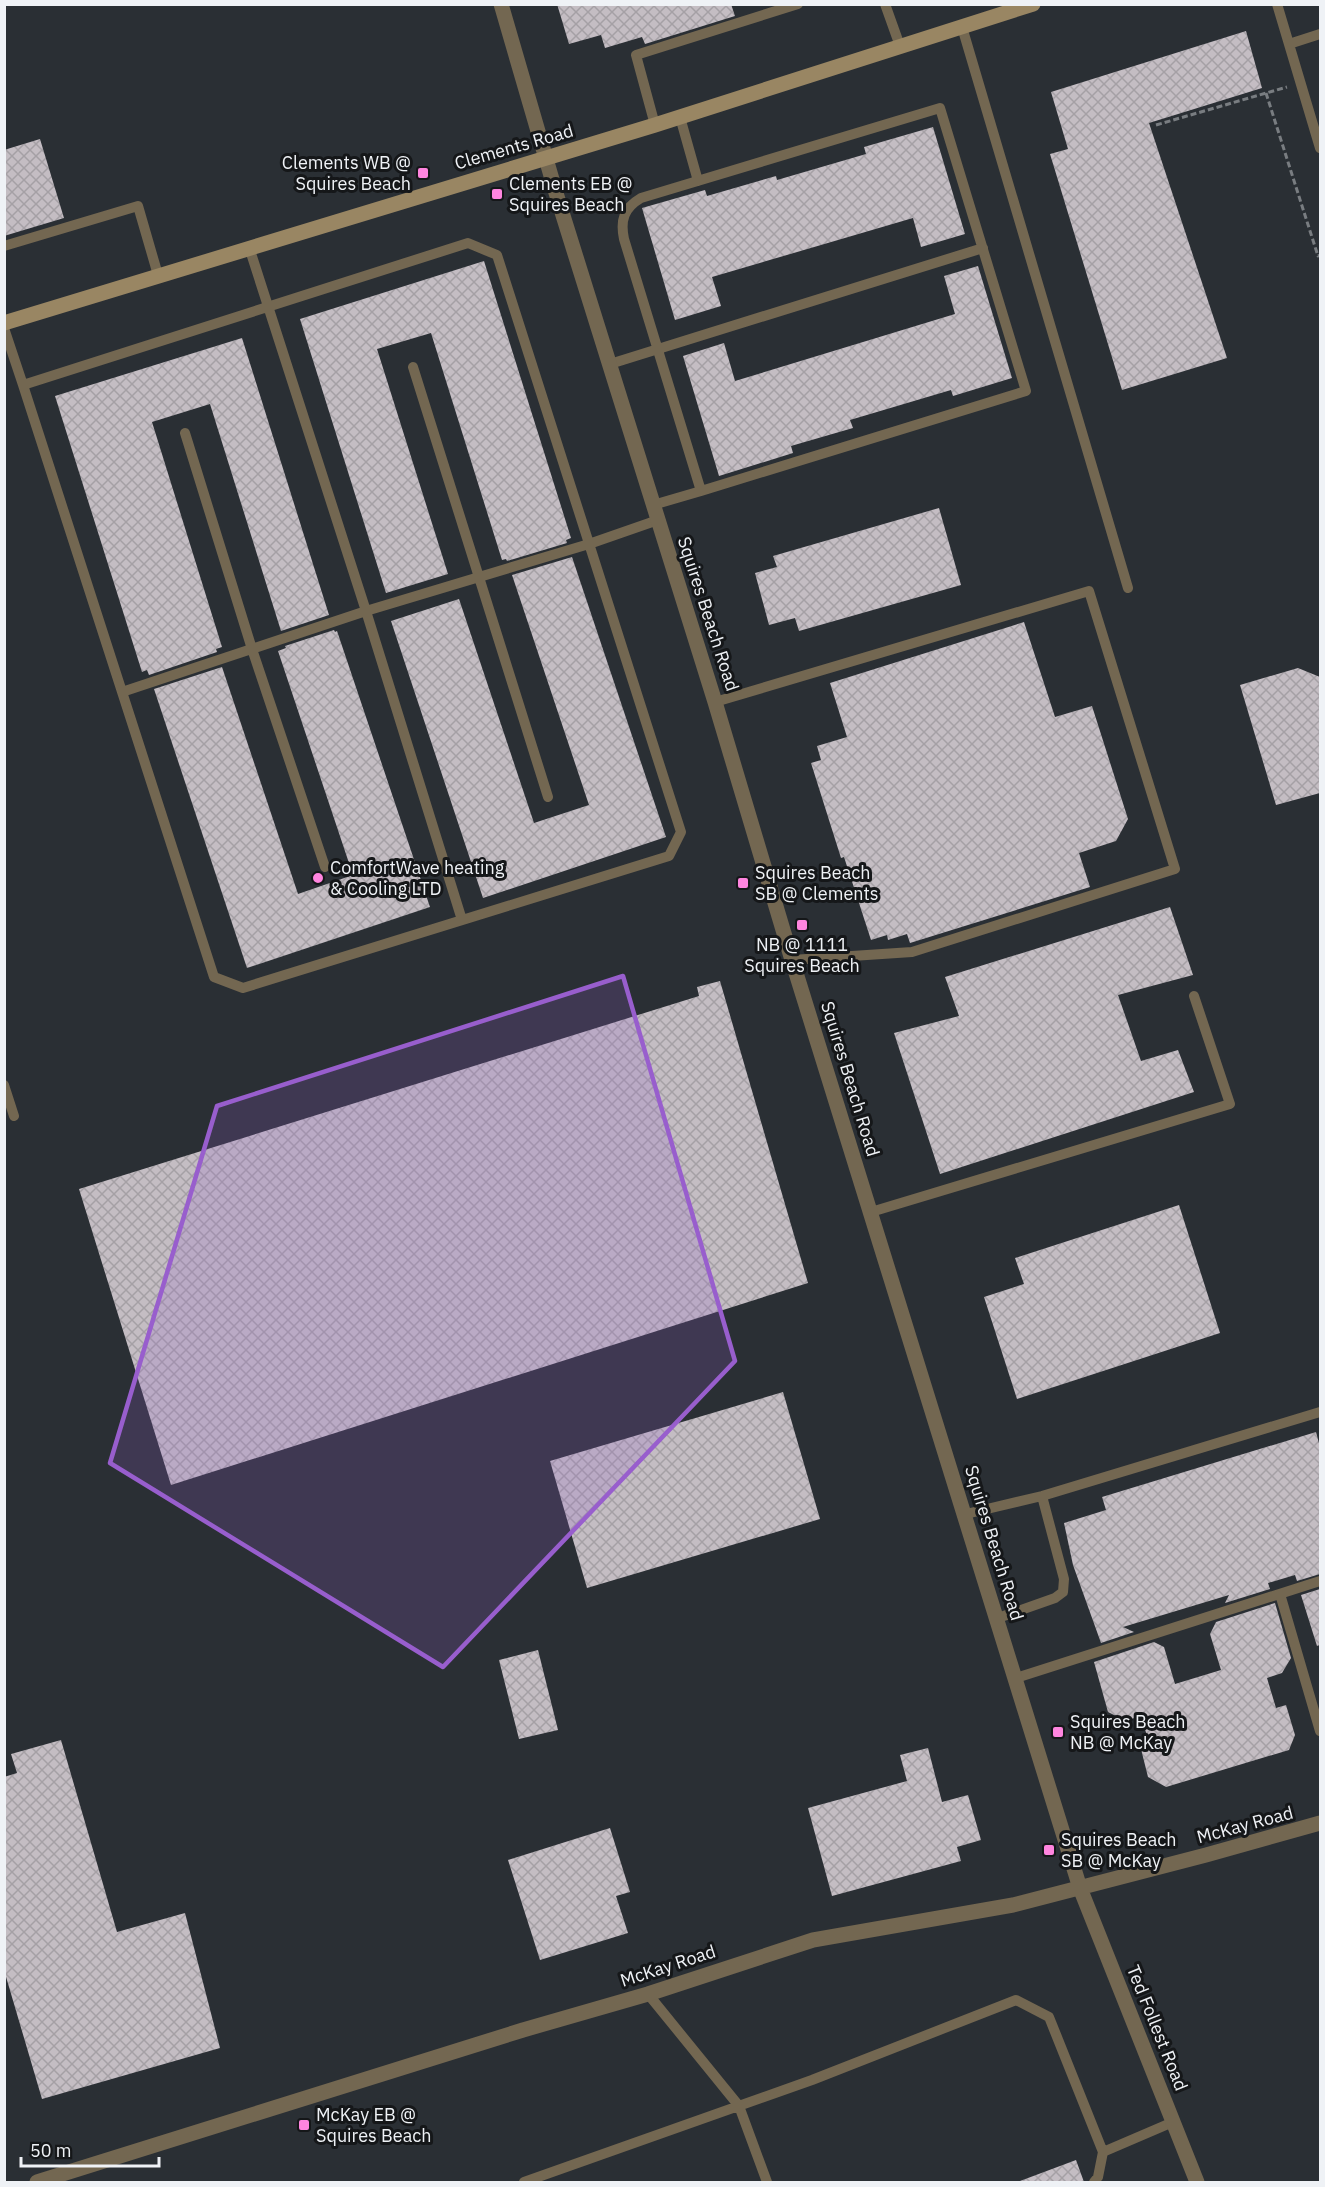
<svg xmlns="http://www.w3.org/2000/svg" width="1325" height="2187" viewBox="0 0 1325 2187" font-family="'IBM Plex Sans',sans-serif">
  <style>
    .building { fill: url(#building-cross-hatch) }
    .lines { fill: none; stroke-linecap: round; stroke-linejoin: round }
    .path { stroke: #797d81; stroke-width: 3; stroke-dasharray: 6 3; stroke-linecap: butt }
    .lane { stroke: #736751; stroke-width: 10 }
    .street { stroke: #736751; stroke-width: 15 }
    .secondary { stroke: #998663; stroke-width: 15 }
    .marked { fill: #985ecd; fill-opacity: 0.2; stroke: #985ecd; stroke-width: 4.5; stroke-linejoin: round }
    .poi-dot { fill: #ff85df; stroke: #151719; stroke-width: 2 }
    .labels { text-anchor: middle; stroke-width: 6; stroke-linejoin: round; paint-order: stroke }
    .street-label { font-size: 18px; fill: #eff2f6; stroke: #151719 }
    .poi-label { font-size: 18px; fill: #eff2f6; stroke: #151719; text-anchor: start }
  </style>
  <defs>
    <pattern id="building-cross-hatch" width="8" height="8" patternUnits="userSpaceOnUse" patternTransform="scale(1.5)"><rect width="8" height="8" fill="#c4bdc3"/><path d="M0 0l8 8M0 8l8-8" fill="none" stroke="#a5a0a5"/></pattern>
  </defs>
  <rect width="100%" height="100%" fill="#2a2f34"/>
  <path class="building" d="M557,4H731L735,16L645,44L642,37L605,48L601,35L569,44Z
    M1246,31L1262,88L1149,123L1227,358L1122,390L1050,154L1068,149L1051,92Z
    M933,127L965,234L921,247L913,218L712,277L721,306L675,320L642,208L705,190L707,196L776,176L777,180L866,154L864,147Z
    M40,139L64,218L4,236V150Z
    M484,261L571,538L566,540L567,543L507,561L506,559L502,560L431,333L377,349L448,574L386,593L300,319Z
    M978,266L1012,378L953,396L951,390L850,420L853,428L791,446L793,453L719,476L683,356L724,343L735,381L955,314L944,276Z
    M242,338L329,615L281,631L210,404L152,422L222,647L216,649L217,652L149,675L147,670L142,672L55,396Z
    M939,508L961,585L799,631L795,618L769,625L755,573L777,567L773,556Z
    M572,557L666,837L483,898L391,621L459,599L534,823L589,805L512,575Z
    M1024,622L1055,717L1092,706L1128,819L1116,841L1079,853L1090,887L910,943L907,934L888,940L887,935L871,940L844,857L841,858L811,763L821,760L817,746L847,737L830,683Z
    M334,630L335,632L337,631L430,907L247,968L154,689L222,667L298,894L353,875L278,651L286,648L285,646Z
    M1298,668L1320,677V793L1276,805L1240,685Z
    M1170,907L1193,975L1118,995L1141,1061L1178,1050L1194,1092L940,1174L894,1033L959,1016L945,977Z
    M720,981L808,1283L171,1485L79,1189L699,996L697,987Z
    M1179,1205L1220,1333L1017,1399L984,1297L1024,1284L1015,1258Z
    M783,1392L820,1519L587,1588L550,1461Z
    M1316,1432L1320,1447V1574L1297,1581L1295,1575L1268,1583L1270,1589L1225,1603L1229,1595L1123,1627L1134,1632L1101,1643L1073,1565L1064,1523L1106,1510L1102,1497Z
    M1320,1589V1645L1317,1646L1301,1595Z
    M1275,1603L1291,1658L1282,1673L1267,1678L1276,1708L1286,1705L1295,1735L1289,1750L1166,1787L1148,1777L1141,1749L1151,1746L1140,1716L1126,1721L1108,1712L1094,1662L1154,1642L1164,1647L1175,1684L1221,1670L1210,1634L1216,1622Z
    M538,1650L558,1730L519,1739L499,1660Z
    M61,1740L117,1932L185,1913L220,2048L42,2099L4,1970V1777L17,1773L11,1754Z
    M928,1748L942,1802L968,1795L981,1840L957,1847L961,1861L832,1896L808,1808L907,1781L900,1755Z
    M610,1828L630,1892L616,1896L628,1933L540,1960L508,1860Z
    M1076,2160L1084,2182H1020V2181Z"/>
  <g class="lines">
    <path class="path" d="M1266,93L1318,256L1320,255
      M1156,125L1287,87"/>
    <path class="lane" d="M885,4L900,46
      M1277,4L1320,148
      M962,27L1128,588
      M1289,44L1320,34
      M940,108L1026,391L701,491L624,239C620,220 624,208 641,198Z
      M680,117L698,181
      M655,125L636,55L798,4
      M4,246L138,206L158,275
      M249,247L366,611L462,920
      M4,328L23,385L214,977L243,988L669,856L681,832L497,255L468,243L23,385
      M610,364L983,248
      M413,367L548,797
      M185,433L252,649L325,867
      M653,505L701,491
      M122,692L366,611L589,544L658,520
      M715,702L1089,591L1175,869L912,952L792,960
      M4,1085L14,1116
      M871,1212L1230,1104L1194,996
      M966,1514L1042,1496L1320,1412
      M1280,1594L1320,1731
      M998,1618L1055,1598L1063,1592L1064,1579L1042,1496
      M1016,1678L1320,1581
      M648,1994L739,2106L767,2182
      M524,2182L812,2080L1016,2000L1049,2017L1103,2152L1173,2122
      M1094,2182L1098,2177L1103,2152"/>
    <path class="street" d="M501,4L556,193L715,702L792,960L1080,1888L1197,2182
      M37,2182L523,2030L648,1994L813,1940L1013,1905L1206,1855L1320,1823"/>
    <path class="secondary" d="M4,323L655,125L1033,4"/>
  </g>
  <path class="marked" d="M623,976L735,1361L443,1667L110,1463L217,1106Z"/>
  <g class="poi-dot">
    <rect x="417" y="167" width="12" height="12" rx="3"/>
    <rect x="491" y="188" width="12" height="12" rx="3"/>
    <circle cx="318" cy="878" r="6"/>
    <rect x="737" y="877" width="12" height="12" rx="3"/>
    <rect x="796" y="919" width="12" height="12" rx="3"/>
    <rect x="1052" y="1726" width="12" height="12" rx="3"/>
    <rect x="1043" y="1844" width="12" height="12" rx="3"/>
    <rect x="298" y="2119" width="12" height="12" rx="3"/>
  </g>
  <g class="labels">
    <g class="street-label">
      <text transform="translate(514 147) rotate(-16)" y="6">Clements Road</text>
      <text transform="translate(708 614) rotate(72)" y="6">Squires Beach Road</text>
      <text transform="translate(850 1079) rotate(73)" y="6">Squires Beach Road</text>
      <text transform="translate(994 1543) rotate(73)" y="6">Squires Beach Road</text>
      <text transform="translate(1245 1825) rotate(-15)" y="6">McKay Road</text>
      <text transform="translate(668 1966) rotate(-18)" y="6">McKay Road</text>
      <text transform="translate(1157 2028) rotate(68)" y="6">Ted Follest Road</text>
    </g>
    <g class="poi-label">
      <text x="411" y="169" text-anchor="end">Clements WB @<tspan x="411" dy="21">Squires Beach</tspan></text>
      <text x="509" y="190">Clements EB @<tspan x="509" dy="21">Squires Beach</tspan></text>
      <text x="330" y="874">ComfortWave heating<tspan x="330" dy="21">&amp; Cooling LTD</tspan></text>
      <text x="755" y="879">Squires Beach<tspan x="755" dy="21">SB @ Clements</tspan></text>
      <text x="802" y="951" text-anchor="middle">NB @ 1111<tspan x="802" dy="21">Squires Beach</tspan></text>
      <text x="1070" y="1728">Squires Beach<tspan x="1070" dy="21">NB @ McKay</tspan></text>
      <text x="1061" y="1846">Squires Beach<tspan x="1061" dy="21">SB @ McKay</tspan></text>
      <text x="316" y="2121">McKay EB @<tspan x="316" dy="21">Squires Beach</tspan></text>
    </g>
  </g>
  <rect width="1325" height="2187" fill="none" stroke="#eff2f6" stroke-width="12"/>
  <path d="M21 2157v9h138v-9" fill="none" stroke="#eff2f6" stroke-width="3"/>
  <text x="30" y="2157" font-size="18" fill="#eff2f6" stroke="#151719" stroke-width="4.5" paint-order="stroke">50 m</text>
</svg>
